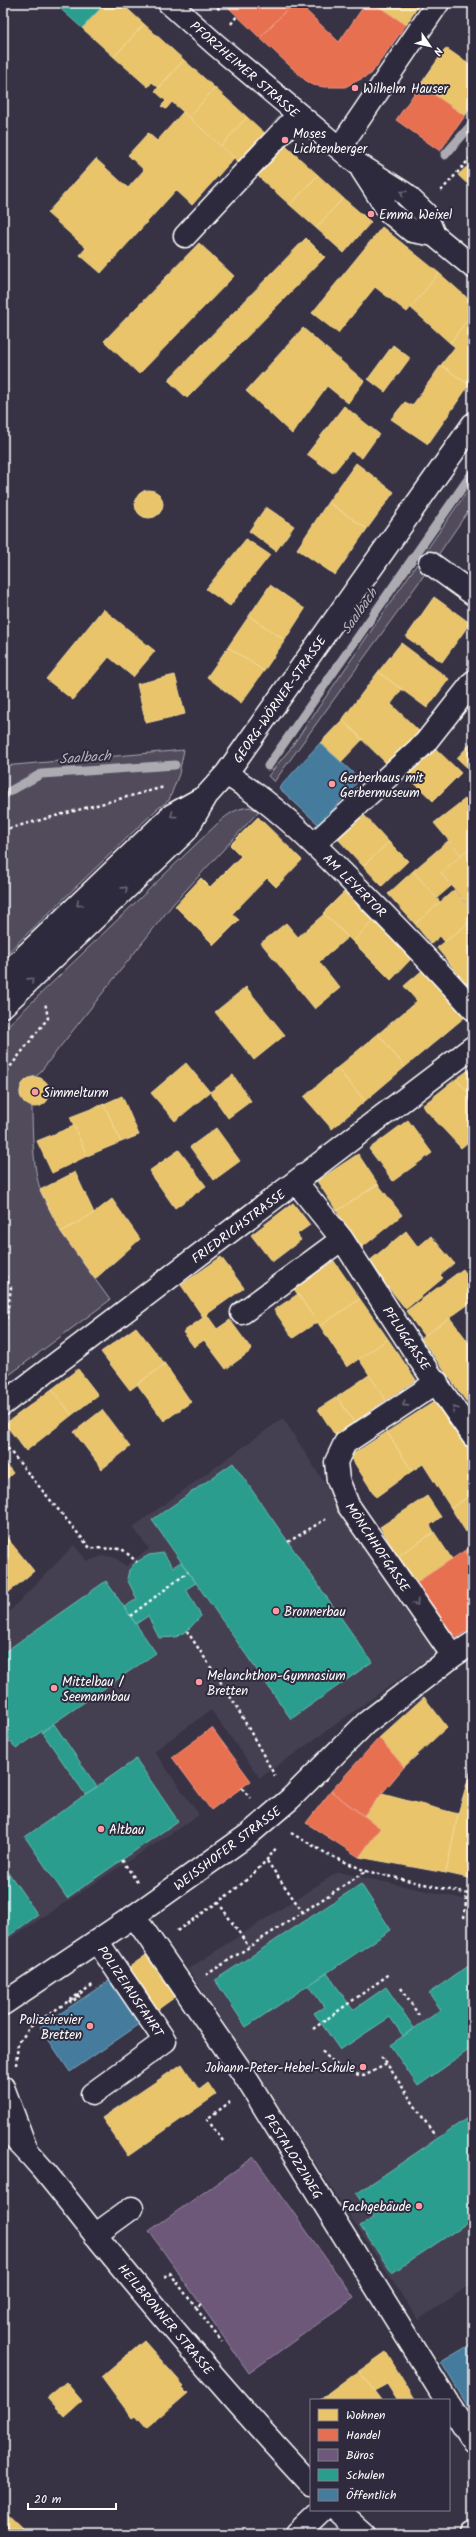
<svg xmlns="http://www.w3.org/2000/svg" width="476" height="2537" viewBox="0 0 476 2537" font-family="Kalam,sans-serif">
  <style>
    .built { fill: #444051 }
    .green { fill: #514c5c; stroke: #a8a6ae }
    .homes { fill: #e9c46a; stroke: #f0d697 }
    .shops { fill: #e76f51; stroke: #ee9a85 }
    .offices { fill: #6d597a; stroke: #998ba2 }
    .schools { fill: #2a9d8f; stroke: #6abab1 }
    .public { fill: #457b9d; stroke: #7da3ba }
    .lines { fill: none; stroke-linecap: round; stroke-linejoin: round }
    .stream { stroke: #adabb2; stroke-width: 9 }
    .minor-casing { stroke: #fff; stroke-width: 25 }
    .path { stroke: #fff; stroke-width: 2.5; stroke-dasharray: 3 3; stroke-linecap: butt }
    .minor { stroke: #2f2a3d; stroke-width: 22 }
    .oneway { stroke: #6d6a77 }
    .poi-dot { fill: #ff9aa2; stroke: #2f2a3d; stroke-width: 1.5 }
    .labels { text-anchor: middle; stroke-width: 4; stroke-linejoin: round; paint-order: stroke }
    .street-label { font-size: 13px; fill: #fff; stroke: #2f2a3d }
    .poi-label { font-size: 13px; fill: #fff; stroke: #2f2a3d; text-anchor: start }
    .water-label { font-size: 14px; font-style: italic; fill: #b4b2b9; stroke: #2f2a3d }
  </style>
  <rect width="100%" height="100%" fill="#373345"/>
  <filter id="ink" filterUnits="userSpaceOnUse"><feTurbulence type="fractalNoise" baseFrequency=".025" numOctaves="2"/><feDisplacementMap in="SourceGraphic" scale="8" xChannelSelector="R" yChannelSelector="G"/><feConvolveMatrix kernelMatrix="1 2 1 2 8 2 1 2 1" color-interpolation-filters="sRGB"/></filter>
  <g filter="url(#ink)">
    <path class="built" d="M283,1418L403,1607L436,1653L260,1778L211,1710L154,1751L199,1815L3,1943V1618L74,1545L87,1561L103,1556L114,1557L126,1566L149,1549L133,1527Z
      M338,1872L473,1901V2283L418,2320L188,1969Z"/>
    <path class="green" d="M473,483V504L436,558L426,551Z
      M417,564L427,571L274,782L268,776L290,749Z
      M184,750L179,774L169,800L156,810L3,957V766Z
      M250,807L259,811L173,904L37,1076C26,1077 19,1084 20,1096L25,1102L32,1106C32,1127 33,1172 41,1191C57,1231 85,1265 110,1300L9,1375L3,1373V1030L218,823C228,814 237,808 250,807Z"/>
    <path class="homes" d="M105,3H121L144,24L114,57L82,28Z
      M373,3H420L406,25Z
      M144,24L184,60L159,88L152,82L148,87L114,57Z
      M446,48L473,67V103L465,116L420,85Z
      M184,60L215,88L189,117L172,102L166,109L161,106L166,101L155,91Z
      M215,88L247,117L221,146L189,117Z
      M183,112L234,158L192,205L176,190L101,273L80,255L86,248L47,213L96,159L128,188L144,170L128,155L148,133L157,141Z
      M247,117L268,136L242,165L221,146Z
      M279,140L318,175L290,205L251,170Z
      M473,161V189L458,175Z
      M318,175L343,198L316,228L290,205Z
      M343,198L371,222L344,253L316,228Z
      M382,227L439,273L407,312L375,287L338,333L312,313Z
      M306,238L325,257L187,398L168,380Z
      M199,243L234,276L139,374L104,341Z
      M439,273L473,303V312L450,343L411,308Z
      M473,312V380L469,385L441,365L455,347L450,343Z
      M303,328L364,381L348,403L327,386L292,434L246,391Z
      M393,345L410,358L385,392L368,379Z
      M441,365L469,385L428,444L391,419L405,402L412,406Z
      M344,406L379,434L362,458L351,451L333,473L307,454Z
      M356,463L394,492L367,529L328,502Z
      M135 504a14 14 0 1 1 28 0a14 14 0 1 1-28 0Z
      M328,502L367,529L335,575L297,549Z
      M266,507L294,526L276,551L249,531Z
      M246,539L270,555L230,606L206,589Z
      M270,585L305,609L285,640L249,616Z
      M434,597L470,623L442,662L406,637Z
      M103,609L155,651L133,677L109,657L73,700L46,679Z
      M249,616L285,640L264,671L228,647Z
      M401,643L449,679L427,708L378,672Z
      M228,647L264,671L241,703L207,677Z
      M378,672L402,689L391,704L421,733L389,766L342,720Z
      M175,675L185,714L146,723L137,684Z
      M342,720L363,739L341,762L320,743Z
      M473,741V773L457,758Z
      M435,748L461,773L433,801L407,776Z
      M465,799L473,809V845L461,855L434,823Z
      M363,814L389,842L363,866L337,838Z
      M258,817L302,860L276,887L267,878L232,914L239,920L214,945L175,906L201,878L210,887L241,856L230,845Z
      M448,841L461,855L441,873L451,886L437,898L413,871Z
      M389,842L408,861L382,886L363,866Z
      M473,845V901L468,905L441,873Z
      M413,871L440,902L415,924L388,894Z
      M454,890L473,912V919L445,942L440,936L431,944L415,924Z
      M344,892L373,921L353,942L323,913Z
      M324,914L348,937L319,962L340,988L315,1009L261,943L286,923L298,937Z
      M473,919V992L437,948Z
      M373,921L411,959L391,980L353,942Z
      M425,968L466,1016L405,1067L378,1034L417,1001L404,986Z
      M246,987L285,1035L254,1060L215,1012Z
      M378,1034L405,1067L365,1101L337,1068Z
      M186,1063L210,1092L175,1121L151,1093Z
      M473,1067V1098L456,1079Z
      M337,1068L365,1101L332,1129L304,1097Z
      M233,1075L251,1101L228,1118L210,1092Z
      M20 1092a15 15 0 1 1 30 0a15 15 0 1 1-30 0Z
      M456,1079L473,1098V1138L461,1148L422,1106Z
      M122,1096L139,1135L121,1142L104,1104Z
      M104,1104L121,1142L87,1156L70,1117Z
      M408,1120L432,1153L393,1181L369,1149Z
      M74,1126L87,1156L52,1173L37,1141Z
      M216,1128L240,1161L214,1180L190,1147Z
      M179,1150L206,1186L175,1208L149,1171Z
      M358,1154L378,1184L337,1211L317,1181Z
      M75,1172L94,1213L61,1232L40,1190Z
      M378,1184L402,1215L360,1249L337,1211Z
      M112,1199L140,1239L95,1279L61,1232L94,1213Z
      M293,1203L310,1225L297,1234L301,1240L272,1262L251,1235Z
      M406,1231L418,1247L431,1236L454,1263L440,1275L443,1278L406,1309L368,1262Z
      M221,1257L244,1288L203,1317L181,1285Z
      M334,1261L360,1299L320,1326L294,1289Z
      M463,1269L473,1283V1301L424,1336L406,1311Z
      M298,1294L317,1322L293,1338L274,1310Z
      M360,1299L388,1339L347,1367L320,1326Z
      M207,1315L217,1329L230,1320L252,1350L226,1369L204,1340L194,1347L183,1332Z
      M450,1318L473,1348V1402L469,1405L421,1338Z
      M136,1327L165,1364L130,1390L101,1352Z
      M388,1339L416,1380L386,1400L359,1359Z
      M165,1364L191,1402L164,1421L137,1384Z
      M78,1369L98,1395L72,1415L52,1389Z
      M369,1375L386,1400L354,1422L337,1397Z
      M52,1389L72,1415L26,1451L5,1424Z
      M337,1397L354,1422L335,1435L318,1409Z
      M437,1400L473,1457V1494L451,1508L423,1464L412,1471L387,1432Z
      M102,1410L130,1447L102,1469L74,1432Z
      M387,1432L412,1471L376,1497L350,1456Z
      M3,1460L13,1473L3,1482Z
      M473,1494V1527L466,1532L451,1508Z
      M427,1496L441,1517L430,1525L434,1532L398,1556L380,1527Z
      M434,1532L452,1559L416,1583L398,1556Z
      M3,1533L34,1571L3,1597Z
      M424,1697L447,1727L404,1767L379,1738Z
      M472,1766H473V1879L446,1873L458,1814Z
      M382,1794L458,1814L446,1873L359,1857L380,1828L363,1816Z
      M149,1953L178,1995L157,2010L128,1968Z
      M182,2064L199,2090L208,2083L216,2095L128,2156L102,2118Z
      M144,2341L184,2386L182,2387L188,2393L146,2429L135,2416L132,2418L102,2377Z
      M386,2352L415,2400H397L387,2384L374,2391L359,2371Z
      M359,2371L381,2400H320Z
      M66,2382L82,2401L64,2417L47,2398Z
      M3,2511L22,2529L18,2534H3Z"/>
    <path class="shops" d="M224,3H293L260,38Z
      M293,3H298L339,42L366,3H373L406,25L371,74L345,87H324L313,85L305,80L260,38Z
      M420,85L465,116L440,151L396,120Z
      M473,1546V1565L464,1551Z
      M464,1551L473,1565V1627L453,1640L416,1583Z
      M212,1728L251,1781L211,1810L172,1757Z
      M379,1738L404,1767L363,1816L331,1791Z
      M331,1791L380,1828L359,1857L306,1823Z"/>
    <path class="offices" d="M254,2157L354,2298L249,2373L149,2231Z"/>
    <path class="schools" d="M54,3H105L82,28Z
      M233,1463L372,1662L291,1719L152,1520Z
      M163,1553L173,1567L181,1562L196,1583L186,1589L201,1616L188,1630L176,1637L159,1638L148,1616L136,1624L124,1607L137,1599L127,1579L129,1570L135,1563L149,1555Z
      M106,1581L156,1653L16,1749L3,1730V1653Z
      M54,1724L97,1787L85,1794L42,1732Z
      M136,1759L178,1821L67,1898L25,1837Z
      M3,1865L38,1915L3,1940Z
      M361,1884L391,1930L246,2027L215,1980Z
      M473,1963V2047L418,2086L390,2045L441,2010L429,1993Z
      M327,1973L353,2010L386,1987L414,2028L403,2036L390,2017L340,2050L314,2013L324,2007L309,1985Z
      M473,2114V2219L392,2273L360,2226L373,2218L356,2194Z"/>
    <path class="public" d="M320,743L360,779L319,825L279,788Z
      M110,1980L140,2024L70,2072L40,2027Z
      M473,2343V2415L441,2362Z"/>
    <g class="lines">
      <path class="stream" d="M445,155L473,123
        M268,766L473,472
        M3,795L41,774L175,765"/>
      <g class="minor-casing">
        <path id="minor" d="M169,3L215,44L358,164L404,193L425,213L434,235L473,267
          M340,147L438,3
          M362,170L389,212L412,231L434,235
          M185,236L298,115
          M430,563L473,594
          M226,774C271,801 308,838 345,875C389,919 432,963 473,1009
          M314,844L425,743L473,682
          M3,977L172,815L206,796
          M3,1006L186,831L207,795L226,774L473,424
          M296,1182L342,1239L418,1357L473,1436
          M242,1313L342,1239
          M437,1382L345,1443L336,1462L338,1480L348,1505L453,1656
          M3,1404L473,1047
          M134,1916L246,2078L446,2400
          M3,2004L134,1916L248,1835L290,1799L366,1723L453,1656L473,1643
          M3,2087L25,2146
          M92,2094L165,2041L97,1941
          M3,2128C41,2162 69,2203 101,2242C169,2325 238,2406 311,2484
          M95,2235L132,2208
          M449,2404L473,2441
          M337,2510L364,2534
          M297,2534L322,2510
          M471,2534L473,2533"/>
      </g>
      <path class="path" d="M213,3L220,10
        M231,24L237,16
        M441,191L473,155
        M3,830L164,787
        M3,1076L48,1018L45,1002
        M3,1270L11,1288L3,1340
        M3,1437L9,1450L90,1548L122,1549L137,1562
        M288,1542L326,1519
        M130,1616L188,1572
        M187,1631L235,1704L275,1776
        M242,1788L250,1798
        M291,1833L329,1855L366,1871L473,1895
        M122,1860L138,1883
        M267,1861L302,1911
        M218,1902L249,1947
        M464,1918L467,1894
        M177,1931C211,1906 251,1883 276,1848
        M206,1975L366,1871
        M401,1988L420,2017
        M69,2000L71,2002L79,1997L77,1994
        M313,2029L391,1973
        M322,2051C335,2065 345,2072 364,2076L387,2064L435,2136
        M381,2057L387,2064
        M16,2065L18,2044L30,2027L94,1984
        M223,2141L207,2119L230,2102
        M165,2277L170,2273L196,2308
        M201,2305L196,2308L222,2342"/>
      <use href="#minor" class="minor"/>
    </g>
    <defs><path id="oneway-chevron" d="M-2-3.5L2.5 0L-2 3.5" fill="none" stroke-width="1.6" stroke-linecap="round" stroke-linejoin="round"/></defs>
    <g class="oneway">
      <use href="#oneway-chevron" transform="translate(403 193) rotate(-143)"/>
      <use href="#oneway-chevron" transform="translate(173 815) rotate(144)"/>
      <use href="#oneway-chevron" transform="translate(125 889) rotate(-44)"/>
      <use href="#oneway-chevron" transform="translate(79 904) rotate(136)"/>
      <use href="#oneway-chevron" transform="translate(31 980) rotate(-44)"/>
      <use href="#oneway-chevron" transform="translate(405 1404) rotate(147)"/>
      <use href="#oneway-chevron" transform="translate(455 1409) rotate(-124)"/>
      <use href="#oneway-chevron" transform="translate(416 1603) rotate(55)"/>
    </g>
  </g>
  <g class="poi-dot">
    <circle cx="355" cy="88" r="4"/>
    <circle cx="285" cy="140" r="4"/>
    <circle cx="371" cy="214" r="4"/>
    <circle cx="332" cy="784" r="4"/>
    <circle cx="35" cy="1092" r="4"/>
    <circle cx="276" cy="1611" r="4"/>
    <circle cx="199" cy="1682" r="4"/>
    <circle cx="54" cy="1688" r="4"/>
    <circle cx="101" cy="1829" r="4"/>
    <circle cx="90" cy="2026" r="4"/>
    <circle cx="363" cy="2067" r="4"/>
    <circle cx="419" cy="2206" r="4"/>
  </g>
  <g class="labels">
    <g class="street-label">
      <text transform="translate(245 69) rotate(41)" y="5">PFORZHEIMER STRASSE</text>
      <text transform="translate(279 699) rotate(-55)" y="5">GEORG-WÖRNER-STRASSE</text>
      <text transform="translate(355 885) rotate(45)" y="5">AM LEYERTOR</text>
      <text transform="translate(238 1226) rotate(-37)" y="5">FRIEDRICHSTRASSE</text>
      <text transform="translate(407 1338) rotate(56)" y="5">PFLUGGASSE</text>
      <text transform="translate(378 1547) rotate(56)" y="5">MÖNCHHOFGASSE</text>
      <text transform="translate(227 1848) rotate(-37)" y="5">WEISSHOFER STRASSE</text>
      <text transform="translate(131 1991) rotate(56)" y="5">POLIZEIAUSFAHRT</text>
      <text transform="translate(294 2156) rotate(58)" y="5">PESTALOZZIWEG</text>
      <text transform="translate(166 2319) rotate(50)" y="5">HEILBRONNER STRASSE</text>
    </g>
    <g class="poi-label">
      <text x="363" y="93">Wilhelm Hauser</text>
      <text x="293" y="138">Moses<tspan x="293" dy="15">Lichtenberger</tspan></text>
      <text x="379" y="219">Emma Weixel</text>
      <text x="340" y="782">Gerberhaus mit<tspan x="340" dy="15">Gerbermuseum</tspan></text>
      <text x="43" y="1097">Simmelturm</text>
      <text x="284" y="1616">Bronnerbau</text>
      <text x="207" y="1680">Melanchthon-Gymnasium<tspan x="207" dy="15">Bretten</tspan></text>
      <text x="62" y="1686">Mittelbau /<tspan x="62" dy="15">Seemannbau</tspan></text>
      <text x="109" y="1834">Altbau</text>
      <text x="82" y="2024" text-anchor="end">Polizeirevier<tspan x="82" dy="15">Bretten</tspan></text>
      <text x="355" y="2072" text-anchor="end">Johann-Peter-Hebel-Schule</text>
      <text x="411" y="2211" text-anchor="end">Fachgebäude</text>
    </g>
    <g class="water-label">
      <text transform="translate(359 611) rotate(-55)" y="5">Saalbach</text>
      <text transform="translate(85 757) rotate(-4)" y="5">Saalbach</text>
    </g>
  </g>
  <rect width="476" height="2537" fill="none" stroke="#2f2a3d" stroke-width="16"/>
  <rect x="8" y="8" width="460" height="2521" fill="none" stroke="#fff" stroke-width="1.5" filter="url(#ink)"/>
  <rect x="310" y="2399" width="140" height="112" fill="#2f2a3d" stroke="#827f8b"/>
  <rect x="318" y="2409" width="20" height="12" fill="#e9c46a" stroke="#827f8b"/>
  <text x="346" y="2419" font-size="12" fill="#ffffff">Wohnen</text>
  <rect x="318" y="2429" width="20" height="12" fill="#e76f51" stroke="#827f8b"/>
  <text x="346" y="2439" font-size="12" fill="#ffffff">Handel</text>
  <rect x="318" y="2449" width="20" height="12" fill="#6d597a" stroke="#827f8b"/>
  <text x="346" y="2459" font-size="12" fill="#ffffff">Büros</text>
  <rect x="318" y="2469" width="20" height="12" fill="#2a9d8f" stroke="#827f8b"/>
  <text x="346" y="2479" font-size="12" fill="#ffffff">Schulen</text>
  <rect x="318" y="2489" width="20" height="12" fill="#457b9d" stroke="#827f8b"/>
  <text x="346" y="2499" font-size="12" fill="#ffffff">Öffentlich</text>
  <g transform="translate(430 46) rotate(124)" stroke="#2f2a3d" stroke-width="3" paint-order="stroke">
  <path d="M0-3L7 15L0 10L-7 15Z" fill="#ffffff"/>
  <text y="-6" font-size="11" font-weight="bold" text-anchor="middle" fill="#ffffff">N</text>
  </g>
  <path d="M28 2503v6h88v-6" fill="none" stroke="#ffffff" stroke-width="2"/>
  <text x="34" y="2503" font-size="12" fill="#ffffff" stroke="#2f2a3d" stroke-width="3" paint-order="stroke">20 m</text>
</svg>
